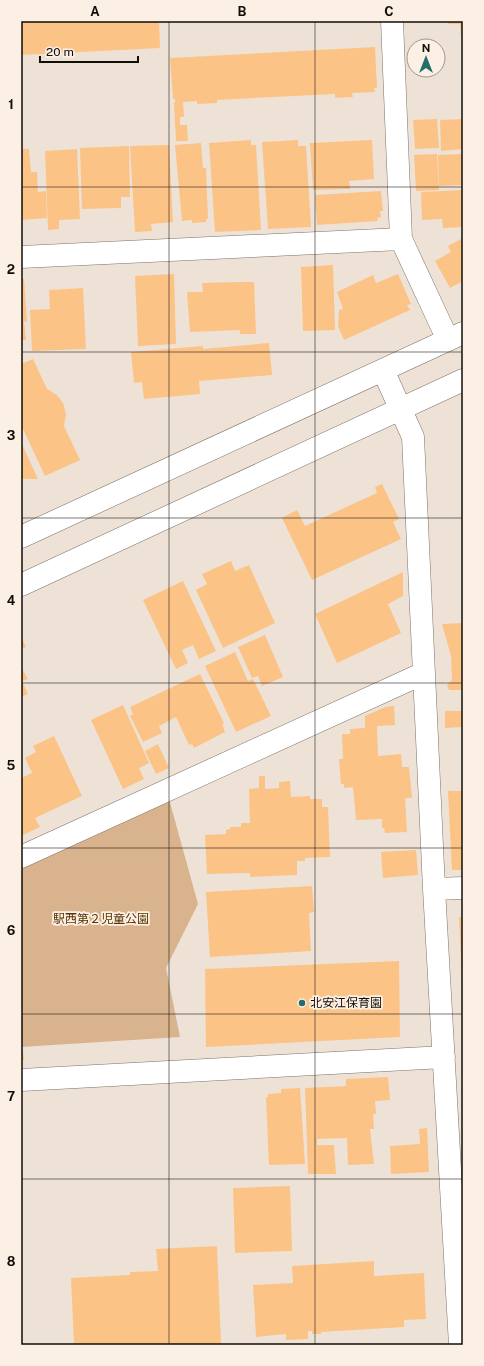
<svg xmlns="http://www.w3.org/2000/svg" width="484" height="1366" viewBox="0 0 484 1366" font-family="'Public Sans','Noto Sans JP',sans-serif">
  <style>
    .green { fill: #d9b38d }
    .building { fill: #fcc387 }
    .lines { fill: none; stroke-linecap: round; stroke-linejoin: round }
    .minor-casing { stroke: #7d7268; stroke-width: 23 }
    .minor { stroke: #fff; stroke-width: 22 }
    .grid { fill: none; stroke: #110d09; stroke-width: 1; stroke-opacity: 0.55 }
    .poi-dot { fill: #236e6b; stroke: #fcf0e4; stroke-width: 1.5 }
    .labels { text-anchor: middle; stroke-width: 3.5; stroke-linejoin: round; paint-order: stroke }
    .park-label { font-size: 12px; fill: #573301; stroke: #fcf0e4 }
    .poi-label { font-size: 12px; fill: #110d09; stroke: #fcf0e4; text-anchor: start }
    .neatline { fill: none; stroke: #110d09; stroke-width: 1.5 }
    .grid-label { font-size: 13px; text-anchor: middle; font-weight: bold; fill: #110d09 }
  </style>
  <rect width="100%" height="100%" fill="#eee2d7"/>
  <path class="green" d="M169,799L198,904L166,968L180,1037L21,1047V868Z"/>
  <path class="building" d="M21,21H159L160,48L21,55Z
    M448,21H463V38H461L460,24H448Z
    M375,47L377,88H374L375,92L352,93L353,97L335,98V94L217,100V103L197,104V101L183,102L184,117H180V125H187L188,141H176L174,103L175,102V99H173L170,58Z
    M437,119L439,148L415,149L413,120Z
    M463,119V149L441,151L440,120Z
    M251,140V145H256L261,230L215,232L209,143Z
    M298,140V146H306L311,227L268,229L262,142Z
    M372,140L374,179L349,181L350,189L313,190L310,143Z
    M201,143L203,168H206L208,219H206V222L192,223V220L182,221L175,145Z
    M169,145L173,222L151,224L152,231L135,232L130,146Z
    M129,146L130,197H121V208L82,209L80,148Z
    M21,149H29L31,172H37L38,192L46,191L47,218L21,220Z
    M77,149L80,219L59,220V229L48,230L45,151Z
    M437,154L439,190L416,191L414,155Z
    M463,154V185L439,186L438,155Z
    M463,190V227L443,228L442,219L422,220L421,192Z
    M381,191L383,211H380L381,217L377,218L378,221L317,225L315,195Z
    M463,238V281L450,288L435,261L451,252L448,246Z
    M333,265L335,330L303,331L301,267Z
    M174,274L176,344L138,346L135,276Z
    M398,274L411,304L407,305L410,310L344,340L338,326L339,310L343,309L337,292L373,275L376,283Z
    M21,279H24L27,322L24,321L26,340H21Z
    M238,282H254L256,334H240V330L190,332L187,292H203L202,283Z
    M83,288L86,349L32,351L30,310L50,309L49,290Z
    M269,343L272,375L199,381L200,394L144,399L142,382L134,383L131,352L203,346V349Z
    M33,359L47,389L57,395L63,403L66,414L64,426L80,460L45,476L21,425V364Z
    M21,442L38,479H21Z
    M382,484L399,519L393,522L401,539L312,580L282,518L297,510L305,526L377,493L375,487Z
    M231,561L235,571L249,565L275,623L223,648L196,590L207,584L202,574Z
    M403,572V596L388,604L401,633L337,663L315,614Z
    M183,581L216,651L199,659L193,645L182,650L188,663L176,669L143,600Z
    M463,623V690H449L447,685L452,680L451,656L442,624Z
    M265,635L283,677L262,686L258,676L252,678L238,647Z
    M21,636L26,647L21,649Z
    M235,652L248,681L253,679L271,716L236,732L205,666Z
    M21,667L28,679L22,681L28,694L21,697Z
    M200,674L224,723L222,724L225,732L194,748L192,744L189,745L176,717L159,726L162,733L143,742L130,716L133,714L130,707Z
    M123,705L149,763L139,768L144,779L123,789L91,720Z
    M394,706L395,725L377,726L378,756L401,754L402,767H409L412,798H405L407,832L385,833L384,828H382V819L356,820L353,787L344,788V784H341L339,759H343L342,734H350V729L365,728V716L385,707Z
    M445,711H463V727L445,728Z
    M54,736L82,796L35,818L40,827L21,836V778L32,773L25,758L36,752L33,746Z
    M158,744L169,768L156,774L145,751Z
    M259,776H265V789L279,788V782L290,781L291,797L310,796V799H322V807H328L330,857L305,858V861H297V875L250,877V873L207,874L205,835L226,834V830L230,829V827H241V823H250L249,789L259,788Z
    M448,791H463V870H452Z
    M416,850L418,875L383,878L381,852Z
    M312,886L314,912L309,913L311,951L210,957L206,892Z
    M459,917H463V984H462Z
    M399,961L400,1037L206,1047L205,969Z
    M21,1051H23L24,1060H21Z
    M388,1077L390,1100L375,1101L376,1114H373L374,1129H370L374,1164L348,1165L347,1138L317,1139V1145H334L336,1174H308L305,1088L346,1086V1079Z
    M300,1088L305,1164L269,1165L266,1097H268V1094L281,1093V1089Z
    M427,1128L429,1172L391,1174L390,1146L420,1144L419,1129Z
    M290,1186L292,1251L235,1253L233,1188Z
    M217,1246L221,1344L74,1345L71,1278L130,1275V1272L158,1271L156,1249Z
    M374,1261V1276L424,1273L426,1319L404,1320V1327L321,1332V1334H312V1331H308V1339L286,1340V1334L256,1337L253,1285L293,1283L292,1266Z"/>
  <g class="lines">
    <g class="minor-casing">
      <path id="minor" d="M392,21L401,239L448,340
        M21,257L401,239
        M383,370L413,437L434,889L460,1345
        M21,537L463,333
        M21,585L463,380
        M21,857L424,673
        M434,889L463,888
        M21,1080L444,1057"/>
    </g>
    <use href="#minor" class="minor"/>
  </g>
  <path class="grid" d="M169,21V1345M315,21V1345M21,187H463M21,352H463M21,518H463M21,683H463M21,848H463M21,1014H463M21,1179H463"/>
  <circle class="poi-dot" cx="302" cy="1003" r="4"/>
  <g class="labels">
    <g class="park-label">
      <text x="101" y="923">駅西第２児童公園</text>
    </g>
    <g class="poi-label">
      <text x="310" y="1007">北安江保育園</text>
    </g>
  </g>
  <rect width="484" height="1366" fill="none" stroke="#fcf0e4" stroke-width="44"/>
  <g transform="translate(426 58)"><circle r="19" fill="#fcf0e4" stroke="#9e958c"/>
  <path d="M0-3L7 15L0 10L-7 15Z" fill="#236e6b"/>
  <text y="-6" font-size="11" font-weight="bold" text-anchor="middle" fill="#110d09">N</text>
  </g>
  <path d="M40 56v6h98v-6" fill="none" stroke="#110d09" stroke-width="2"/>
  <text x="46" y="56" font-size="12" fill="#110d09" stroke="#fcf0e4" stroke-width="3" paint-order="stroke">20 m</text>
  <rect x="22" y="22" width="440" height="1322" class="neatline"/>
  <g class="grid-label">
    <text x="95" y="16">A</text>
    <text x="242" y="16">B</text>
    <text x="389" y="16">C</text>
    <text x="11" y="109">1</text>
    <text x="11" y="274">2</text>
    <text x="11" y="440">3</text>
    <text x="11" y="605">4</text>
    <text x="11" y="770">5</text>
    <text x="11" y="935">6</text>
    <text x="11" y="1101">7</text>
    <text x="11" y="1266">8</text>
  </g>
</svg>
